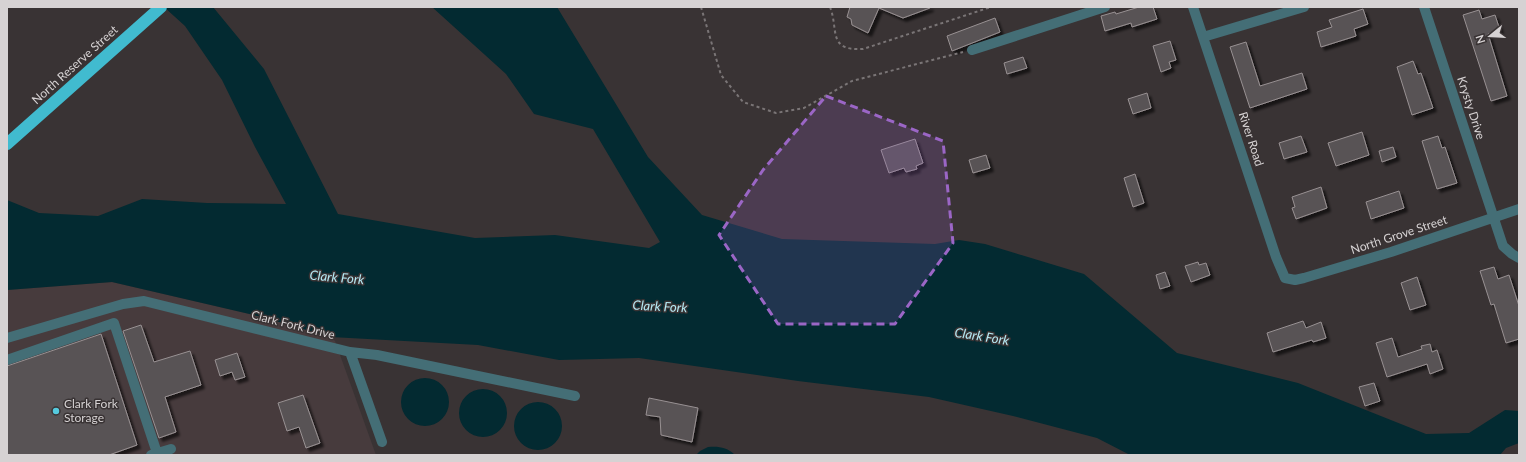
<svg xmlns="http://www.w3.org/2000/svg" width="1526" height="462" viewBox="0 0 1526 462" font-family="Lato,sans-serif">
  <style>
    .built { fill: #473b3d }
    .water { fill: #032a31 }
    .building { fill: #595354; stroke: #989193; filter: url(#shadow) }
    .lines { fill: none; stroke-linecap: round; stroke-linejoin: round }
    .path { stroke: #7a7576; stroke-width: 2; stroke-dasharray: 3 3; stroke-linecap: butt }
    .minor { stroke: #446e76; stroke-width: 10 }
    .highway { stroke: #41bbcf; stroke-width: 12 }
    .marked { fill: #9b66c6; fill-opacity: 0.2; stroke: #9b66c6; stroke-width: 3; stroke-dasharray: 8 5; stroke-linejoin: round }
    .poi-dot { fill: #55cade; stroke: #393334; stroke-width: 1.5 }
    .labels { text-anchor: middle; stroke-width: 3; stroke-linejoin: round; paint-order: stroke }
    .street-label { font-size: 12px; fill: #d6d2d3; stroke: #393334 }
    .poi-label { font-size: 12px; fill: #d6d2d3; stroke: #393334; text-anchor: start }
    .water-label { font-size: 13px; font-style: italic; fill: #b6ebf5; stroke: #393334 }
  </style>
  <defs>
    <filter id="shadow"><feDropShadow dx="3.5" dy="3.5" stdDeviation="1" flood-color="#0009"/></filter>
  </defs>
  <rect width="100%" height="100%" fill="#393334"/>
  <path class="built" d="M112,282L262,317L331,337L335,341L376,455H7V290Z"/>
  <path class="water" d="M164,7H213L264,69L338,214L475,238L555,235L649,248L660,242L593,129L534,114L506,74L432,7H557L648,157L702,215L782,239L935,244L959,240L985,244L1084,274L1177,353L1298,383L1426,434L1469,433L1505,410L1519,411V443L1506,448L1500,455H1130L1097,438L1013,416L929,397L798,381L639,358L559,360L478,345L331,337L262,317L112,282L7,290V200L39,213L98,216L142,199L207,203L286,204L255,147L222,80L185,26Z
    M401 402a24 24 0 1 1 48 0a24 24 0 1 1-48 0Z
    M459 413a24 24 0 1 1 48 0a24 24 0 1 1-48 0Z
    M514 426a24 24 0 1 1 48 0a24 24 0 1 1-48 0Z
    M708,447C718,446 727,447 735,455H696L700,451Z"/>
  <path class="building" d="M850,7H930V8L903,18L879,8L868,33L852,25L851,19L847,17Z
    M1139,7H1153L1157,19L1132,27L1131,23L1105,31L1101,16L1115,12L1116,14Z
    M1363,9L1368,24L1354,29L1356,36L1321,47L1317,32L1332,27L1329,20Z
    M1479,10L1482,19L1495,15L1500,30L1488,34L1507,96L1491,101L1463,15Z
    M995,18L1000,32L952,51L947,36Z
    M1170,41L1176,60L1169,62L1171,68L1161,72L1153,46Z
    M1246,42L1260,86L1302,73L1307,89L1250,108L1230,47Z
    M1023,57L1027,68L1007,74L1004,63Z
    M1413,61L1418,74L1421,73L1433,108L1412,115L1397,67Z
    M1147,93L1151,108L1133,114L1128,99Z
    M1362,132L1369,155L1336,166L1328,143Z
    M1301,136L1307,152L1284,159L1279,143Z
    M1438,136L1442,148L1445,147L1457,183L1437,189L1422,141Z
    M915,139L923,163L916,166L917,169L906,172L904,168L889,173L881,150Z
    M1393,147L1396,157L1382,162L1379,151Z
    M986,155L990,168L973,173L969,160Z
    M1135,174L1144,203L1133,207L1124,178Z
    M1321,187L1327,208L1296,219L1292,208L1295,207L1292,197Z
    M1399,191L1404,208L1371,219L1366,202Z
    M1198,262L1199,265L1206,263L1210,275L1191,282L1185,266Z
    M1494,267L1498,279L1509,275L1519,306V339L1506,343L1494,304L1491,305L1480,271Z
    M1165,272L1170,286L1160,289L1156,275Z
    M1417,277L1426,305L1410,310L1401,283Z
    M1303,321L1306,328L1321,322L1326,338L1313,342L1312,340L1273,352L1267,333Z
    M141,325L154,362L190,351L201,385L165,397L176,432L159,438L123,331Z
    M101,334L137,445L109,455H7V366Z
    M1392,338L1398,357L1422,349L1421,346L1430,344L1432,352L1437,350L1443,369L1430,374L1427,364L1387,377L1376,343Z
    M237,353L245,377L235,380L232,372L220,376L215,360Z
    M1374,383L1380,401L1365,406L1359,387Z
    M303,395L320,443L306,448L299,427L287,431L278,403Z
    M649,398L698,408L692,442L661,435L660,417L646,415Z"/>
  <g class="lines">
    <path class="path" d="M701,7L721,75L743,102L776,113L804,108L852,81L963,52
      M830,7C839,30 827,51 863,49L991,7"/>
    <path class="minor" d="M1193,7L1276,257L1285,278L1295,280L1304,278L1391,252L1519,209
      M1424,7L1503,246L1512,254L1519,258
      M1203,37L1304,7
      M972,50L1105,7
      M7,338L123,304L144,301L350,352L377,355L575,396
      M350,352L382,442
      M7,360L114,323L157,453
      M151,455L171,449"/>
    <path class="highway" d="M7,144L161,7"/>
  </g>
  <path class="marked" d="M826,96L943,141L953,243L895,324H778L719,235L763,170Z"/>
  <circle class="poi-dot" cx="56" cy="411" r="4"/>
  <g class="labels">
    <g class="street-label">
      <text transform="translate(75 65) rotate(-42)" y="4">North Reserve Street</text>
      <text transform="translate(1471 108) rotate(72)" y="4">Krysty Drive</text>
      <text transform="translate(1251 139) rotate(72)" y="4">River Road</text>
      <text transform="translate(1399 235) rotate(-18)" y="4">North Grove Street</text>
      <text transform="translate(293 325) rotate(14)" y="4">Clark Fork Drive</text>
    </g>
    <g class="poi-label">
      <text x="64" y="408">Clark Fork<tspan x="64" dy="14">Storage</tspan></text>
    </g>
    <g class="water-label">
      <text transform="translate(337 277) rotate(5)" y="5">Clark Fork</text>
      <text transform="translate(660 306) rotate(3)" y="5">Clark Fork</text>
      <text transform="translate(982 336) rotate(9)" y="5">Clark Fork</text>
    </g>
  </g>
  <rect width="1526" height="462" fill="none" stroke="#d6d2d3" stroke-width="16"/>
  <g transform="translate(1490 36) rotate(252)" stroke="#393334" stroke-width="3" paint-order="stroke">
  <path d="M0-3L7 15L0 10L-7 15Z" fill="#d6d2d3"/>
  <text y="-6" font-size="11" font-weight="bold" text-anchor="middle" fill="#d6d2d3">N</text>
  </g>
</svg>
